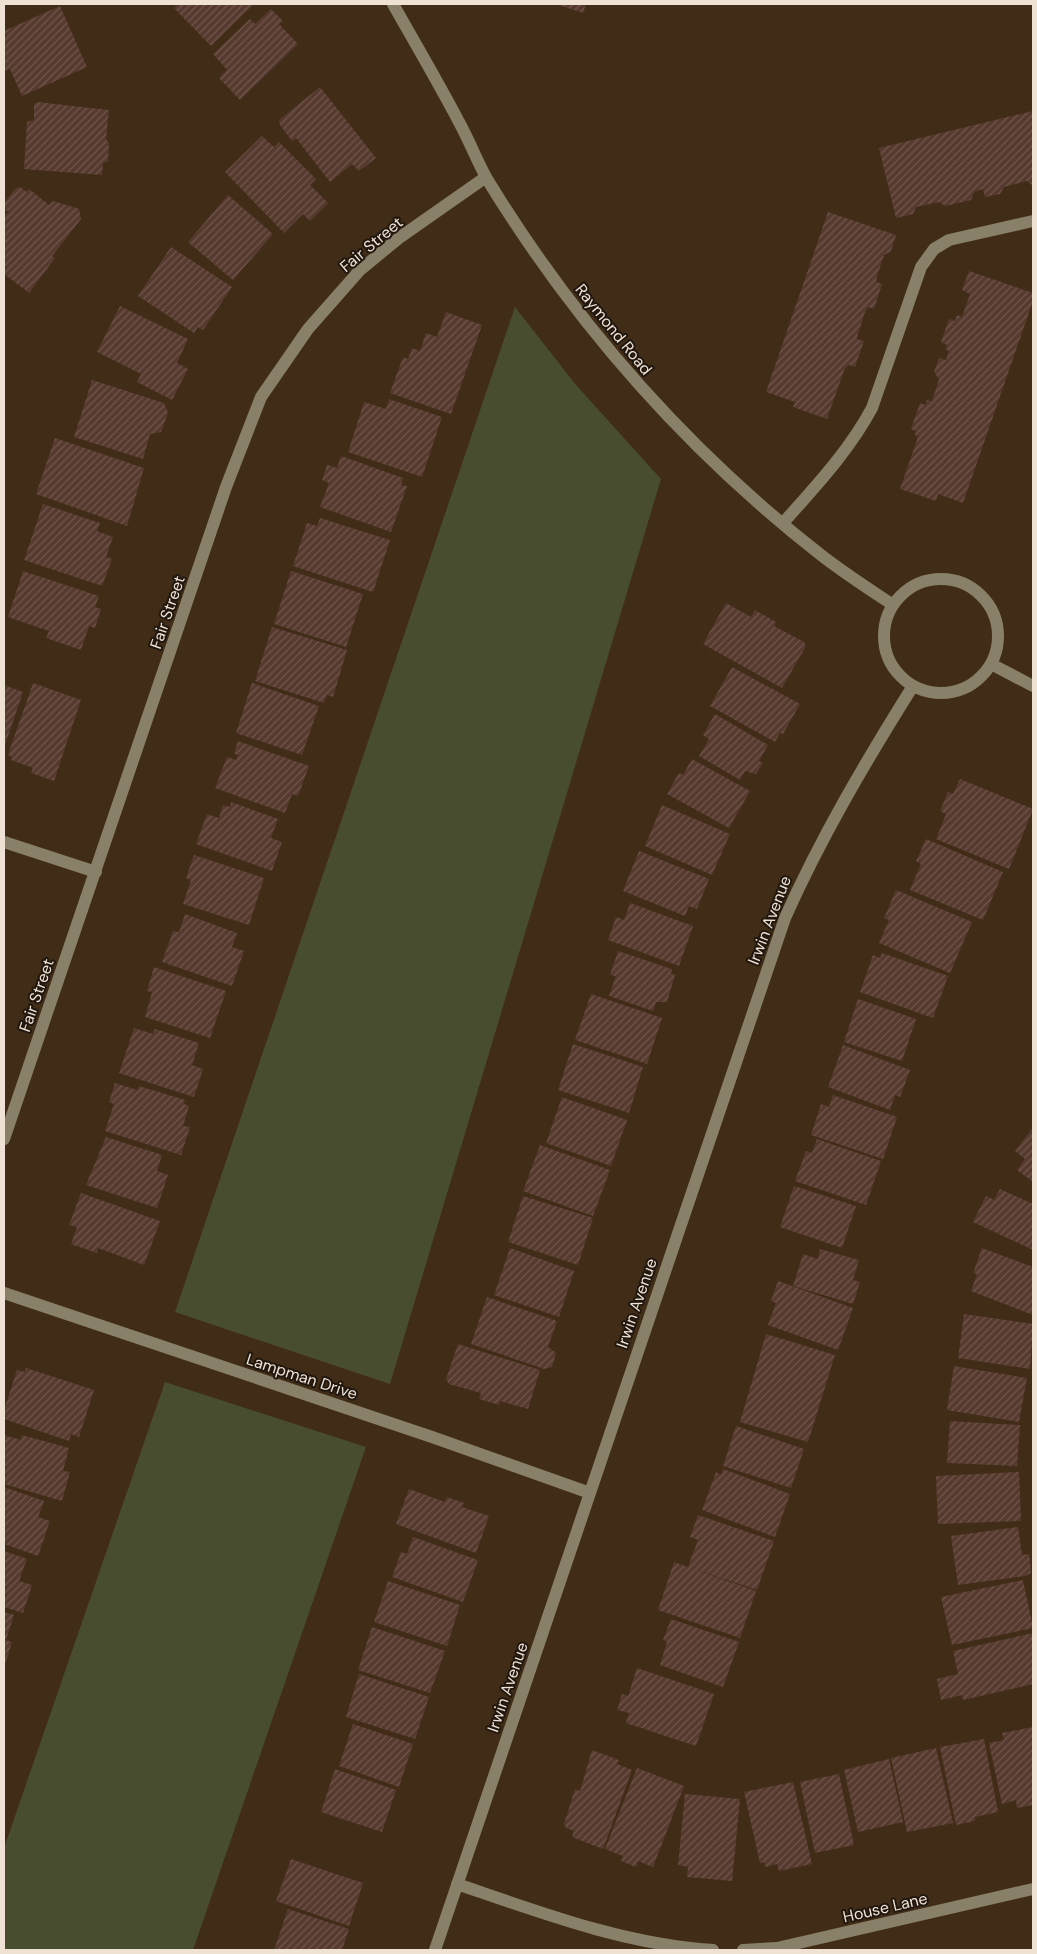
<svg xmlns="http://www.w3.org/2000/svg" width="1037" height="1954" viewBox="0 0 1037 1954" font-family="'DM Sans',sans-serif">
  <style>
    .green { fill: #484d2f }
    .building { fill: url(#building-hatch) }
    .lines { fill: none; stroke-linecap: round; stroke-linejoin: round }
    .minor { stroke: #888068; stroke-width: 12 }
    .labels { text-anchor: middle; stroke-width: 4; stroke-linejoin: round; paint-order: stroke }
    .street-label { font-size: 16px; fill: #efe2d5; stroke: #20170e }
  </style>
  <defs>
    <pattern id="building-hatch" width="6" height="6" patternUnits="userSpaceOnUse" patternTransform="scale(1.25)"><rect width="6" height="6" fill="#573a2f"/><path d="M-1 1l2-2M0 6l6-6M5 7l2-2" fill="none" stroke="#6f564c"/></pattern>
  </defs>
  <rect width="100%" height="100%" fill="#412c17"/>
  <path class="green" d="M515,307L576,385L661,479L390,1384L175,1312Z
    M165,1382L366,1447L193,1950H4V1848Z"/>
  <path class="building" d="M178,4H254L211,46L174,8Z
    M556,4H586L583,13Z
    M60,6L87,67L22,96L10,69L4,71V31Z
    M271,9L283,21L279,24L298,44L240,100L219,78L227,70L213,54L250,19L255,24Z
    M320,87L376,158L359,171L352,164L330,182L296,138L292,141L280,125L279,120Z
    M37,102L109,110L106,139L109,143L108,161L103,163L102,175L24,169L27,122L34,120V105Z
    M1033,111V186L1027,181L1004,187L1000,194L985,197L983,189L974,192L971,200L945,206L939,202L916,207L913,214L896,218L879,148Z
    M262,136L274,147L279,142L316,179L310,185L328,203L310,221L303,214L284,233L225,172Z
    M20,187L27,192L29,189L49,205L53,201L79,209L81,219L52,256L55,258L29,293L4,274V215L9,212L4,209V203L15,189Z
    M228,195L273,234L233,280L188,242Z
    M828,212L896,235L891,251L884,255L877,276L876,282L882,284L874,309L868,307L865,312L858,334L857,339L864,341L855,367L849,365L845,368L827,419L793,407L795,402L766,392Z
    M171,247L232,287L203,330L198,327L194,333L138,296Z
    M969,271L1033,293V301L963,503L938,494L936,501L900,489L918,437L915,435L916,431L911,429L920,403L926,405L927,400L932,401L939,379L934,372L939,358L946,360L949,351L946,350L947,345L941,342L949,319L955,321L957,315L962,317L970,294L962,290Z
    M120,306L188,339L177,363L188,369L172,400L137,382L141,374L97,352Z
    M446,312L482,325L451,414L390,393L403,357L408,359L412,348L420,351L426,333L437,337Z
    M92,380L164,403L168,413L161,432L150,434L143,459L74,437Z
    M389,399L442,417L422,477L348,452L364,402L386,409Z
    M55,438L144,468L127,526L36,494Z
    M341,456L403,478L401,485L407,486L391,532L320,507L329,483L322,480L327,465L337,468Z
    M43,504L100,523L97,531L113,537L106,557L112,559L102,586L24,560Z
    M320,518L390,540L373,592L293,566L307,523L317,526Z
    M23,571L99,596L95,607L101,609L95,628L89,626L81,650L46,638L49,631L8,617Z
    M291,571L363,594L346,647L274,624Z
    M726,603L751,617L755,610L776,622L774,626L804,642L806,646L782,688L703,644Z
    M272,627L347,650L333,697L327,695L324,703L255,681Z
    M732,667L800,704L783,734L780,733L775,742L710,706Z
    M33,683L81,700L54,781L31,773L33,768L11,760L12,757L8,755Z
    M252,683L319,706L302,755L236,733Z
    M4,685L23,692L4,748Z
    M715,714L768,745L759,761L763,763L756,774L745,771L740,780L699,756L709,739L703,735Z
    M238,741L309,766L298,796L292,794L285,813L215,788L227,757L236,760L238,755L234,754Z
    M692,759L750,791L729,828L667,794L679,773L683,775Z
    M960,779L1033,809L1009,869L936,839L946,814L940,811L948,792L953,794Z
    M231,802L278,819L271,838L282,842L272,871L196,844L207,814L219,818L223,805L230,807Z
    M662,805L730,834L712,875L645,846Z
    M926,839L1003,872L983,920L910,890L921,864L916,861Z
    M639,851L709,879L697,909L689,906L685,916L623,891Z
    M194,855L264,878L249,925L183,904L191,880L186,878Z
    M896,890L972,922L950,973L879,943L889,920L884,918Z
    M630,903L693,926L679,966L608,940L616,917L624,920Z
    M185,914L237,933L232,947L244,951L232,986L162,962L173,931L179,932Z
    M618,951L672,969L671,973L675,975L667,1002H656L653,1011L609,996L616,976L610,975Z
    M882,953L948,976L933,1018L860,992L873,955L880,958Z
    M154,967L226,991L210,1038L145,1017L152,992L147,991Z
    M591,994L662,1018L647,1064L575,1040Z
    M858,999L916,1019L902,1061L844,1042Z
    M134,1028L153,1034L155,1029L199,1043L192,1065L203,1069L194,1097L119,1073Z
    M573,1044L643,1067L629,1113L558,1090Z
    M843,1045L910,1070L900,1097L895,1095L890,1110L828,1087Z
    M115,1083L137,1090L139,1086L185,1100L184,1104L189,1106L183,1126L190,1127L181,1155L105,1131L114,1104L109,1102Z
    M833,1095L897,1117L883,1159L811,1135L821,1104L829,1107Z
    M562,1097L627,1120L611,1166L546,1143Z
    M1032,1129L1033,1130V1182L1017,1170L1025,1159L1015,1151Z
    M106,1137L162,1155L157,1171L168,1175L157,1208L86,1185Z
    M817,1139L881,1161L866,1205L795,1181L806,1151L812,1153Z
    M540,1145L610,1170L593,1216L523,1191Z
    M794,1186L856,1206L842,1248L780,1227Z
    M1000,1189L1033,1204V1250L973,1222L986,1196L994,1200Z
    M81,1193L160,1221L144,1265L98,1248L97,1253L71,1244L77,1227L69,1225Z
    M523,1196L593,1218L578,1265L508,1242Z
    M510,1248L574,1271L559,1317L494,1295Z
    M982,1248L1033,1267V1315L971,1291L977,1274L973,1273Z
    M820,1249L859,1260L853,1280L860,1282L853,1304L793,1286L803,1254L818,1259Z
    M778,1281L853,1308L838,1350L768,1325L776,1303L771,1301Z
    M487,1297L557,1321L548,1347L556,1353L552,1367L544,1369L471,1344Z
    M964,1314L1033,1324L1030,1369L958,1358Z
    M766,1334L835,1355L808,1442L740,1422Z
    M458,1344L540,1370L528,1409L500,1401L499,1405L479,1399L481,1393L449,1384L446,1379Z
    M954,1366L1027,1378L1019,1422L947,1410Z
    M26,1368L94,1390L79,1437L71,1434L69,1441L4,1419V1410L17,1370L25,1372Z
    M950,1421L1020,1425L1017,1466L947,1463Z
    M736,1426L804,1449L791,1488L723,1466Z
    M4,1435L21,1440L22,1435L69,1448L63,1471L70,1472L62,1501L4,1484Z
    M723,1469L790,1494L775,1537L702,1510L716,1472L721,1475Z
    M1019,1472L1021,1521L938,1524L936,1476Z
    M4,1487L44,1501L38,1517L50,1521L38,1556L4,1544Z
    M409,1489L445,1502L447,1497L464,1503L462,1507L489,1516L476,1553L396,1524Z
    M698,1515L774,1541L757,1590L688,1567L698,1540L690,1537Z
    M1018,1527L1022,1555L1029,1554L1031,1573L1025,1576L958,1585L951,1536Z
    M413,1537L478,1560L463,1602L392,1577L401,1552L407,1554Z
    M4,1551L27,1559L19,1581L32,1585L23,1613L4,1607Z
    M674,1562L756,1591L740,1638L658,1610Z
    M1023,1580L1033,1628L952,1645L941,1597Z
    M388,1581L460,1605L447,1646L374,1622Z
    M4,1612L14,1615L6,1640L12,1642L4,1668Z
    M671,1619L739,1642L723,1687L660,1665L667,1642L663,1640Z
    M372,1627L445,1651L430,1693L358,1670Z
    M1033,1633V1684L963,1700L962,1695L941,1700L937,1679L958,1674L953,1651Z
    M637,1668L714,1694L696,1746L626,1723L629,1713L617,1710L622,1694L628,1696Z
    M359,1674L429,1697L415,1739L346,1717Z
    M353,1724L413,1744L399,1787L339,1766Z
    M1033,1727V1805L1017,1808L1016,1800L1002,1804L989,1743L1004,1740L1002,1733Z
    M984,1739L998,1812L975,1817V1821L956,1825L940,1747Z
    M936,1748L953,1823L907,1832L891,1758Z
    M592,1750L619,1760L617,1764L632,1770L603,1849L572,1837L574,1831L566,1828L564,1824L575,1789L580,1791Z
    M889,1759L903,1822L858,1832L844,1770Z
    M637,1768L684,1786L653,1867L638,1861L636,1867L621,1861L623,1856L605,1849Z
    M335,1769L396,1790L382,1832L321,1812Z
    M839,1774L854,1845L815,1853L800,1782Z
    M793,1782L812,1864L779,1871L777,1864L765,1867L764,1862L760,1863L744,1792Z
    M685,1794L740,1799L732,1881L687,1877L688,1867L678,1865Z
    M291,1859L363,1883L349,1926L276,1901Z
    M288,1909L349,1929L342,1950H274Z"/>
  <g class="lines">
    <path class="minor" d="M393,4C415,43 438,82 459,122C469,140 477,161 487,179C575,323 688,451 821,555C844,573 869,589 893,605
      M783,523C815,487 849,451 872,408L921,267L934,249L949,240L1033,221
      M884 636a57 57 0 1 1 114 0a57 57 0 1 1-114 0Z
      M991,664L1033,686
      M4,842L96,872
      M4,1139L226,487L261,397L308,329L360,270L399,238L486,177
      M4,1293L432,1437L590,1493
      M457,1884C539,1912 626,1945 713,1950
      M435,1950L785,918C821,837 866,761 913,686
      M743,1950L777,1948L1033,1889"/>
  </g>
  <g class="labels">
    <g class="street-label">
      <text transform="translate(371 244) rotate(-40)" y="6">Fair Street</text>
      <text transform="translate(614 329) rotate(51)" y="6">Raymond Road</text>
      <text transform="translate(167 612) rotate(-71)" y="6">Fair Street</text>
      <text transform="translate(769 920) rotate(-69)" y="6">Irwin Avenue</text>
      <text transform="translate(36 995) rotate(-71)" y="6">Fair Street</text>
      <text transform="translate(636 1303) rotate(-71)" y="6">Irwin Avenue</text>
      <text transform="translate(302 1376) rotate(18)" y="6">Lampman Drive</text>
      <text transform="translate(507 1687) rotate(-71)" y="6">Irwin Avenue</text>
      <text transform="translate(885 1907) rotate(-13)" y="6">House Lane</text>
    </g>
  </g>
  <rect width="1037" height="1954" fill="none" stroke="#efe2d5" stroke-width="10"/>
</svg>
